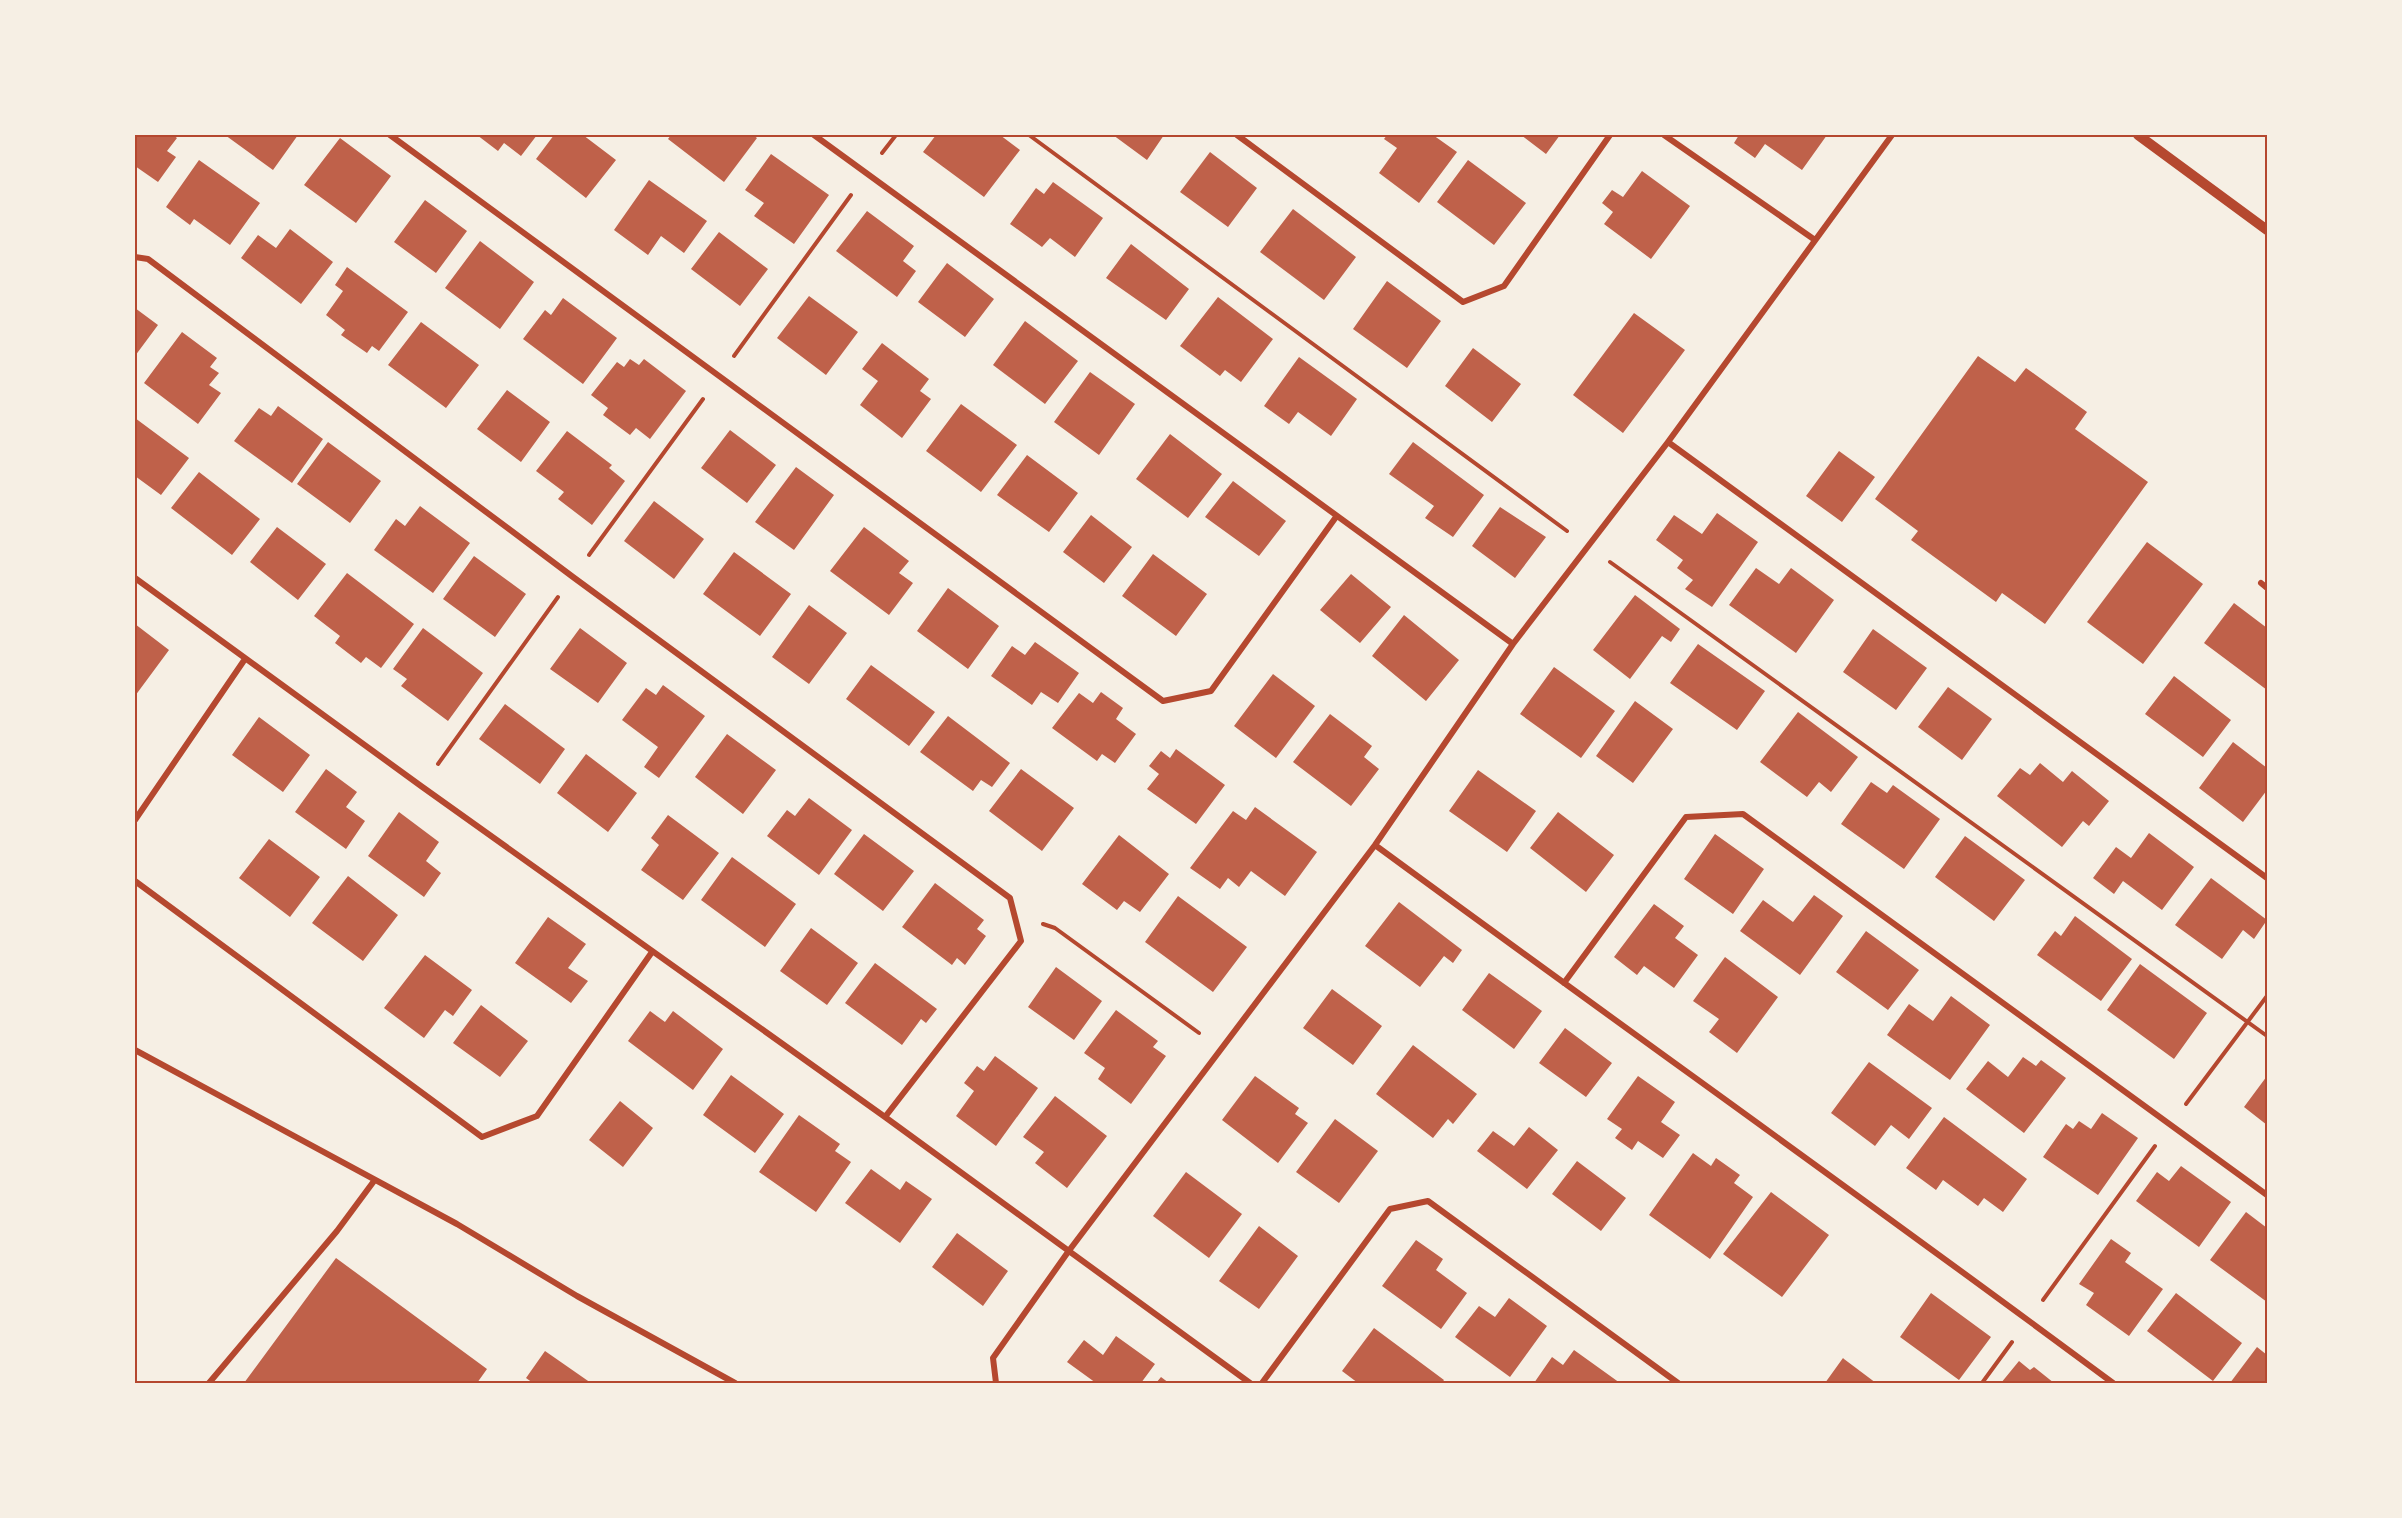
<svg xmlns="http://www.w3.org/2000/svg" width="2402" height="1518" viewBox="0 0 2402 1518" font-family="'DejaVu Sans',sans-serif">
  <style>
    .building { fill: #bf614a }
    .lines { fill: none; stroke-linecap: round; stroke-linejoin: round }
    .path { stroke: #b5482f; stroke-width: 4 }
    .minor { stroke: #b5482f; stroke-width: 6 }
    .tertiary { stroke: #b5482f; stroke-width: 10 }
    .neatline { fill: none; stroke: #b5482f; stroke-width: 2 }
  </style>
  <rect width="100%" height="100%" fill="#f6efe4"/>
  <path class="building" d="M135,135H173L177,138L167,151L176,157L158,182L135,166Z
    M225,135H298L273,170Z
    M477,135H537L521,156L504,143L498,151Z
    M554,135H583L616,160L586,198L536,159Z
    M671,135H753L757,138L724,182L668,139Z
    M936,135H1000L1020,150L984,197L923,152Z
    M1113,135H1164L1147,160Z
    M1387,135H1433L1457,152L1419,203L1379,173L1397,148L1384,139Z
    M1521,135H1560L1546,154Z
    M1739,135H1827L1802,170L1765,144L1755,158L1734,143Z
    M340,138L391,176L356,223L304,185Z
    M1210,152L1257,188L1228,227L1180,192Z
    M771,154L829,195L794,244L754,216L764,203L745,190Z
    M199,160L260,203L230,245L194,219L190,225L166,207Z
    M1468,160L1526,203L1494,245L1437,202Z
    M1642,171L1690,206L1651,259L1604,224L1613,212L1602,203L1612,190L1623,197Z
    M649,180L707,221L684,253L661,236L648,255L614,230Z
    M1053,182L1103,218L1075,257L1050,238L1042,247L1010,224L1036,188L1044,194Z
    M425,200L467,231L436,273L394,242Z
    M1293,209L1356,257L1324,300L1260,252Z
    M867,211L914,246L903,261L916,271L897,297L836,251Z
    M290,229L333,262L301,304L241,258L258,235L276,248Z
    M719,232L768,269L740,306L691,269Z
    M480,241L534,282L500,329L445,288Z
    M1131,244L1189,289L1166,320L1106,278Z
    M947,263L994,299L965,337L918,302Z
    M347,267L408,312L379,351L372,346L367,353L341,335L345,330L326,315L343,291L335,285Z
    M1387,281L1441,321L1407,368L1353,329Z
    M809,296L858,332L826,375L777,338Z
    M1218,297L1273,339L1241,382L1225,370L1220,376L1180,346Z
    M563,298L617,338L583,384L523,339L545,310L551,315Z
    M135,308L158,325L135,356Z
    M1634,313L1685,350L1623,433L1573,395Z
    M1025,321L1078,361L1045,404L993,365Z
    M421,322L479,365L446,408L388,365Z
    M182,332L217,358L210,367L219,373L209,385L221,393L198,424L144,383Z
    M882,343L929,379L920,391L931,399L902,438L860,405L878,381L862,369Z
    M1473,348L1521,384L1492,422L1445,386Z
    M1978,356L2015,382L2026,368L2087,412L2075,429L2148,482L2045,624L2002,593L1996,602L1911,540L1918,531L1875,499Z
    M1299,357L1357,399L1331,436L1298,412L1289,424L1264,406Z
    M630,359L639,365L644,359L686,391L650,439L636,428L630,435L603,415L608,408L591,395L617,362L624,367Z
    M1090,372L1135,404L1099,455L1054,422Z
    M507,390L550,422L521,462L477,429Z
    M961,404L1017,445L981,492L926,451Z
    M278,406L323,439L292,483L234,441L259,408L271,416Z
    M135,418L189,458L161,495L135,476Z
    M730,430L776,465L747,503L701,468Z
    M567,431L612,465L609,468L625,481L592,525L558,499L564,492L536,471Z
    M1170,434L1222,474L1188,518L1136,479Z
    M328,442L381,481L350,523L297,484Z
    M1413,442L1484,495L1453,537L1425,518L1434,506L1389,474Z
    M1839,451L1875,477L1842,522L1806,496Z
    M1027,455L1078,493L1049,532L997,495Z
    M796,467L834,495L794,550L755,522Z
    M199,472L260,519L232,555L171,508Z
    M1233,481L1286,521L1259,556L1205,517Z
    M654,501L704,539L674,579L624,541Z
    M420,506L470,543L433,593L374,550L396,519L405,526Z
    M1500,507L1546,537L1515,578L1472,546Z
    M1717,513L1758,542L1712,607L1685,589L1693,580L1677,568L1683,560L1656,540L1674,515L1702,534Z
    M1091,515L1132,547L1104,583L1063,552Z
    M277,527L326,564L298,600L250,562Z
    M864,527L909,561L899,573L913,583L889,615L830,571Z
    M2147,542L2203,584L2143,664L2087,622Z
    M734,552L791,594L760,636L703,594Z
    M1153,554L1207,594L1176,636L1122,596Z
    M474,556L526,594L495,637L443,599Z
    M1756,568L1779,584L1791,568L1834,600L1796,653L1729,605Z
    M347,573L414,624L381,668L366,657L361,663L335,643L340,636L314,616Z
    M1351,574L1391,607L1360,643L1320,610Z
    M948,588L999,626L968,669L917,631Z
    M1635,595L1680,629L1671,642L1662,636L1630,679L1593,650Z
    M2234,603L2267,628V690L2204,643Z
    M809,605L847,633L809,684L772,657Z
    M1404,615L1459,660L1426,701L1372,656Z
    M135,624L169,650L135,696Z
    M423,628L483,673L448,721L401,686L407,679L393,669Z
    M580,628L627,663L598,703L550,669Z
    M1873,629L1927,668L1896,710L1843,672Z
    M1035,642L1079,673L1058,703L1041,692L1032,705L991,676L1012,646L1025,655Z
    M1698,644L1765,691L1737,730L1670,683Z
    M871,665L935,712L909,746L846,699Z
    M1554,667L1615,711L1581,758L1520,714Z
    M1273,674L1315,706L1276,758L1234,726Z
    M2174,676L2231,720L2203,757L2145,714Z
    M663,685L705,716L659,778L644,767L658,747L622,720L646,688L656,695Z
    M1948,687L1992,719L1962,760L1918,727Z
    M1101,692L1123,708L1116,719L1136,734L1115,763L1102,754L1097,761L1052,728L1079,693L1093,703Z
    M1635,701L1673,729L1633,783L1596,756Z
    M505,704L565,749L540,784L479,739Z
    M1798,712L1858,757L1831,792L1819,782L1807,797L1760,762Z
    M1330,714L1372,746L1364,757L1379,769L1351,806L1293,762Z
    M948,716L1010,763L992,787L981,780L973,791L920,752Z
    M259,717L310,755L283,792L232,755Z
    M727,734L776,770L743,814L695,777Z
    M2233,742L2267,768V790L2243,822L2199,788Z
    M1176,749L1225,785L1196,824L1147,789L1159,774L1149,766L1161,751L1170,758Z
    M586,754L637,793L608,832L557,793Z
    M2040,763L2063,782L2072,771L2109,801L2089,826L2083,821L2062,847L1997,796L2020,768L2030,775Z
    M326,769L357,792L346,807L365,821L346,849L295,812Z
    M1021,769L1074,808L1042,851L989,811Z
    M1478,770L1536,811L1507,852L1449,811Z
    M1871,782L1887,793L1893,785L1940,819L1904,869L1841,824Z
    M809,798L852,830L819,875L767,836L787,810L795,816Z
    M1255,807L1317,852L1285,896L1251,871L1239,887L1228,878L1220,889L1190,868L1233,811L1246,820Z
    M399,812L439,842L426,861L441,873L424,897L368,856Z
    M1558,812L1614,855L1586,892L1530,848Z
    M668,815L719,853L683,900L641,870L659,845L651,838Z
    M2149,833L2194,867L2162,910L2123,881L2114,894L2093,878L2116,847L2131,858Z
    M864,834L914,871L883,911L834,874Z
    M1715,834L1764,869L1733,914L1684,879Z
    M1119,835L1169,874L1140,912L1124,901L1117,910L1082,884Z
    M1965,836L2025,880L1994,921L1935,877Z
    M269,839L320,877L290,917L239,878Z
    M732,857L796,904L765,947L701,900Z
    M348,876L398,915L363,961L312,923Z
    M2211,878L2267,920L2254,939L2243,930L2222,959L2175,925Z
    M935,883L984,920L977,929L986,936L965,965L957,958L952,965L902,927Z
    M1814,895L1843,916L1800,975L1740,931L1763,900L1793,922Z
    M1178,896L1247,947L1213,992L1145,942Z
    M1399,902L1462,950L1453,963L1444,956L1420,987L1365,946Z
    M1654,904L1684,926L1675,938L1698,955L1674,988L1644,966L1637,975L1614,957Z
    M2075,916L2132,959L2101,1001L2037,955L2055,931L2061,936Z
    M548,917L586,944L568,968L588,981L571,1003L515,963Z
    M811,928L858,963L827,1005L780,971Z
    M1866,931L1919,970L1888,1010L1836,972Z
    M425,955L472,990L453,1016L445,1010L424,1038L384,1008Z
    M1725,957L1778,997L1737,1053L1709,1032L1719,1019L1693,1001Z
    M875,963L937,1009L926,1023L921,1019L902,1045L845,1003Z
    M2140,964L2207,1013L2174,1059L2107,1010Z
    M1056,967L1102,1001L1074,1040L1028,1007Z
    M1489,973L1542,1011L1514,1049L1462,1010Z
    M1332,989L1382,1026L1353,1065L1303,1028Z
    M1951,996L1990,1025L1950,1080L1887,1035L1909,1004L1933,1021Z
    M481,1005L528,1041L500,1077L453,1043Z
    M1116,1010L1158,1041L1153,1047L1166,1056L1131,1104L1098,1079L1105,1068L1084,1053Z
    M650,1011L665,1022L673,1011L723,1049L693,1090L628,1041Z
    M1565,1028L1612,1063L1586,1097L1539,1063Z
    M1413,1045L1477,1094L1453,1124L1448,1119L1433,1138L1376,1094Z
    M995,1056L1038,1088L996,1146L956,1116L974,1091L964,1083L977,1066L984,1071Z
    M2023,1057L2036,1066L2041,1060L2066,1078L2024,1133L1966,1089L1988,1061L2008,1077Z
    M1869,1062L1932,1108L1909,1139L1891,1125L1875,1146L1831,1113Z
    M731,1075L784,1114L755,1153L703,1115Z
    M1255,1076L1299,1108L1295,1114L1308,1123L1278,1163L1222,1120Z
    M1638,1076L1675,1102L1661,1122L1680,1135L1663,1158L1638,1141L1632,1150L1615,1138L1622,1129L1607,1119Z
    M2267,1076V1125L2244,1107Z
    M1055,1096L1107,1136L1067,1188L1035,1163L1044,1152L1023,1137Z
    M620,1101L653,1128L623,1167L589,1140Z
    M2102,1113L2138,1138L2098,1195L2043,1157L2066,1124L2073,1129L2079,1121L2091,1129Z
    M799,1115L840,1144L835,1151L851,1162L816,1212L759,1172Z
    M1944,1117L2027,1179L2003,1212L1984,1198L1978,1206L1943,1180L1936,1190L1906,1168Z
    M1335,1119L1378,1151L1339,1203L1296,1172Z
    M1529,1127L1558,1150L1527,1189L1477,1151L1493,1131L1514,1146Z
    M1693,1153L1711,1166L1716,1158L1740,1175L1734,1183L1753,1197L1710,1259L1649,1215Z
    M1577,1161L1626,1198L1601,1231L1552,1194Z
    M2181,1166L2231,1202L2199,1247L2136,1201L2157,1172L2169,1181Z
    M871,1169L900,1190L906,1181L932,1199L900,1243L845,1203Z
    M1186,1172L1242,1214L1209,1258L1153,1216Z
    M1771,1192L1829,1235L1782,1297L1723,1254Z
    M2246,1212L2267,1228V1302L2210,1260Z
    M1259,1226L1298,1256L1259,1309L1219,1281Z
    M957,1233L1008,1271L983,1306L932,1267Z
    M2111,1239L2131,1253L2125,1262L2163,1289L2129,1336L2086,1305L2094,1293L2079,1284Z
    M1416,1240L1443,1259L1436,1270L1467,1293L1441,1329L1382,1286Z
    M336,1258L487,1369L477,1383H244Z
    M1931,1293L1991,1337L1959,1380L1900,1337Z
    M2176,1293L2242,1343L2213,1381L2147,1331Z
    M1509,1298L1547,1326L1510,1377L1455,1337L1479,1306L1495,1317Z
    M1374,1328L1444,1380L1442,1383H1358L1342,1371Z
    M1116,1336L1155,1364L1141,1383H1096L1067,1362L1084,1340L1103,1355Z
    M2257,1347L2267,1355V1383H2230Z
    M1574,1350L1620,1383H1534L1552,1357L1563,1365Z
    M545,1351L591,1383H533L526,1378Z
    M1843,1358L1844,1359L1876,1383H1825Z
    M2019,1361L2030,1370L2034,1367L2054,1383H2001Z
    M1161,1377L1169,1383H1156Z"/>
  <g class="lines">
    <path class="path" d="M1029,135L1567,531
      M882,153L896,135
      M734,356L851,195
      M589,555L703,399
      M1610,562L2267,1036
      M438,764L558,597
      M1043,924L1055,928L1199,1033
      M2186,1104L2267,996
      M2043,1300L2155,1146
      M1982,1383L2012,1342"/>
    <path class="minor" d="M390,135L1163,701L1211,691L1336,517
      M814,135L1513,644
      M1237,135L1463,302L1504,286L1610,135
      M1664,135L1815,240
      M135,257L148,259L573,577L1010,898L1021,941L885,1117
      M1668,442L2267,878
      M135,578L421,786L885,1117L1250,1383
      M2261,583L2267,588
      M135,820L245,659
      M1375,845C1620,1025 1868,1201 2113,1383
      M135,881L482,1137L537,1116L652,952
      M1564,983L1686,817L1743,814L2267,1195
      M135,1050L457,1224L577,1296L735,1383
      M209,1383L337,1231L374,1181
      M996,1383L993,1358L1068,1252L1375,845L1513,644L1668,442L1892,135
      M1262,1383L1390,1209L1428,1201L1678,1383"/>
    <path class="tertiary" d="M2138,135L2267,230"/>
  </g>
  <rect width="2402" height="1518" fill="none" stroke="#f6efe4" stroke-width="273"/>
  <rect x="136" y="136" width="2130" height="1246" class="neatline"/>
</svg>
